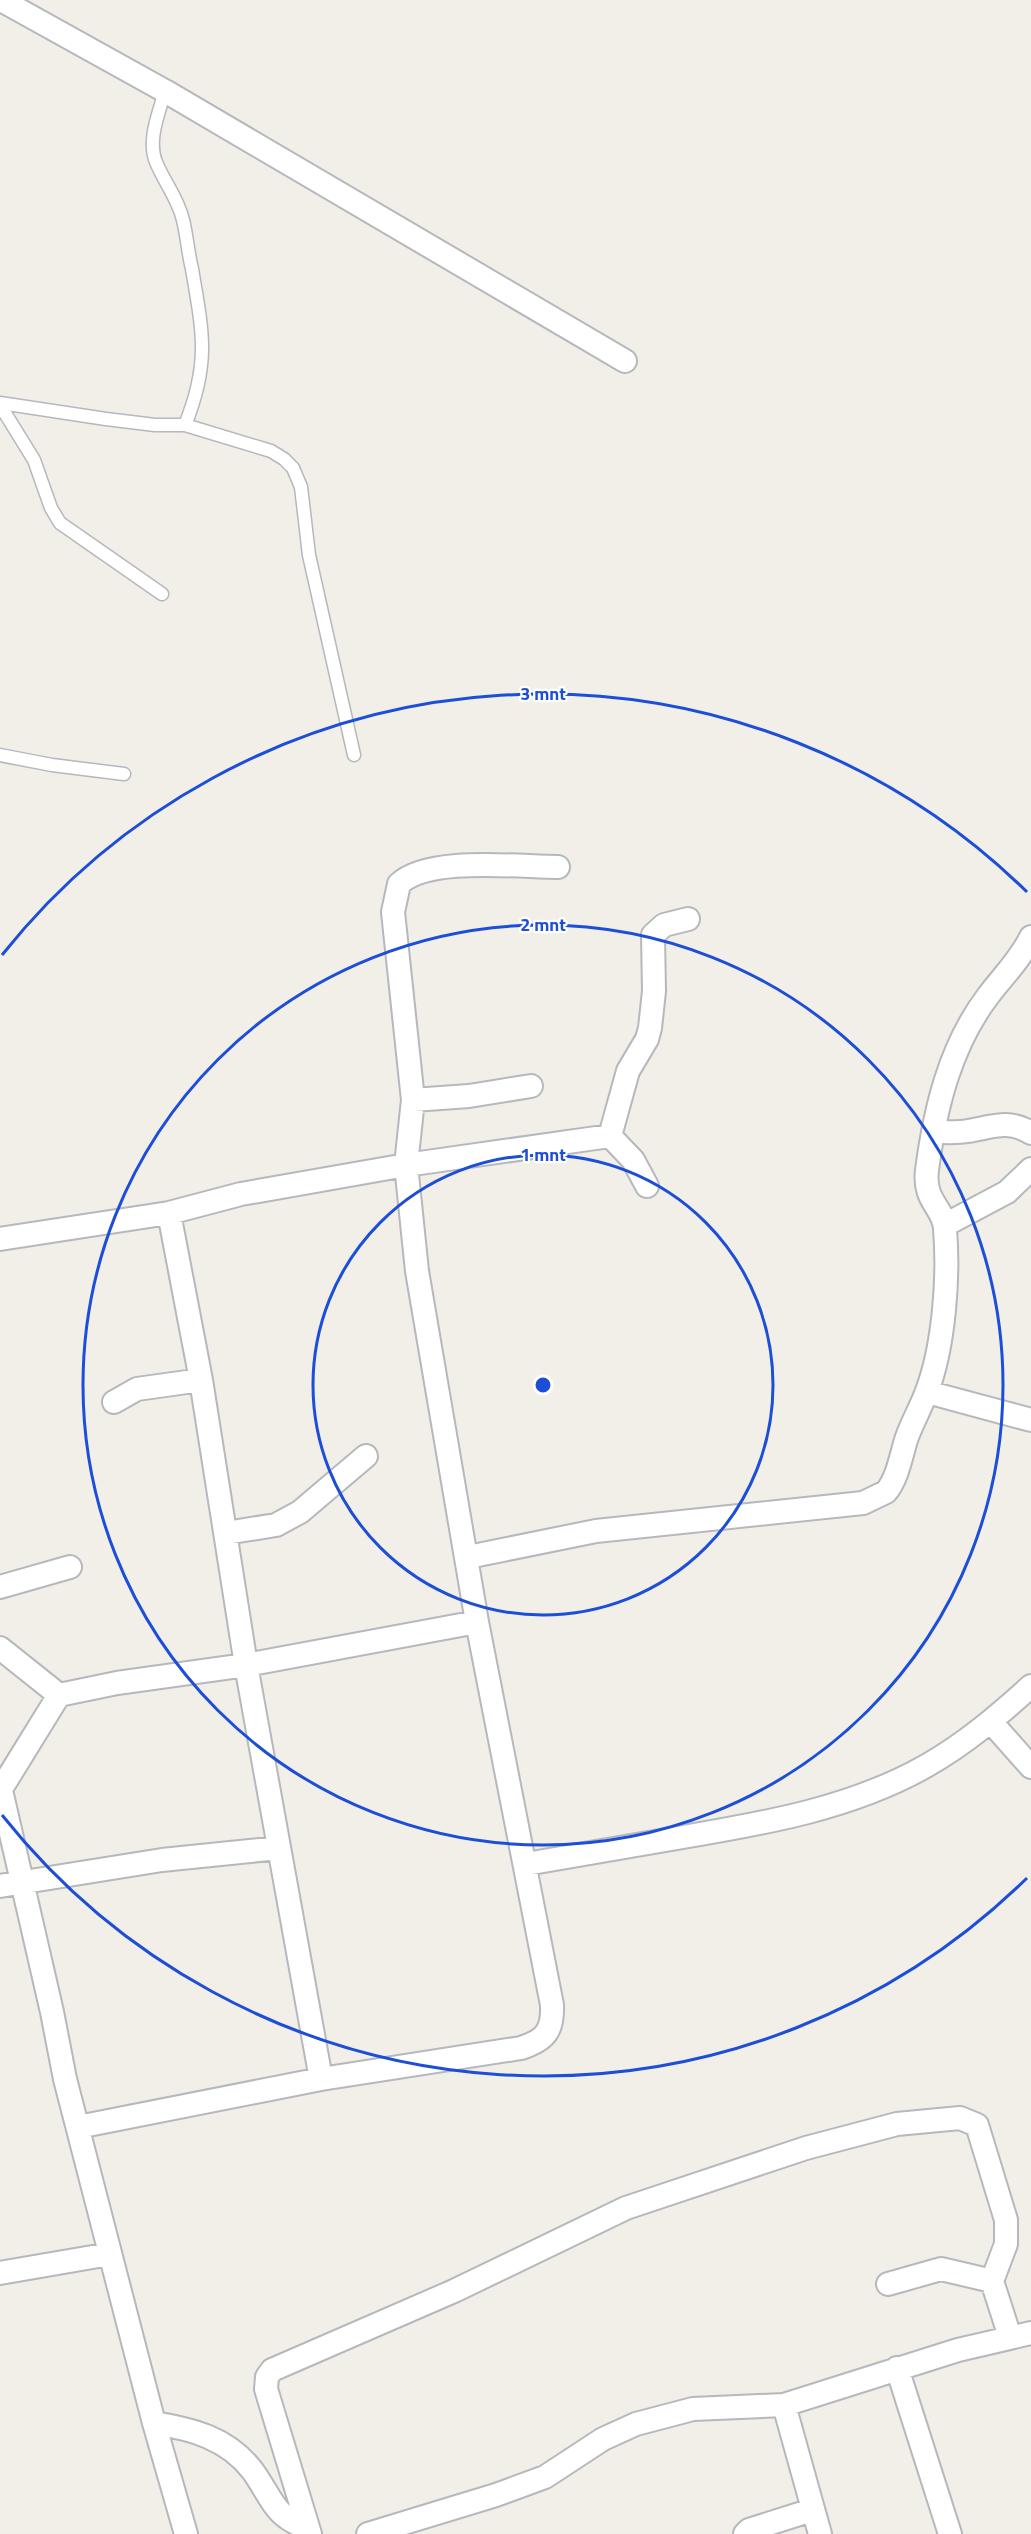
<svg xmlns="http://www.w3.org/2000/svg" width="1031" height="2534" viewBox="0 0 1031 2534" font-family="'Titillium Web',sans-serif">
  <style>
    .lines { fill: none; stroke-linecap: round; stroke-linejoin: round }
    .lane-casing { stroke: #b5b8bc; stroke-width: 15 }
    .street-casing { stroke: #b5b8bc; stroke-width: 26 }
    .lane { stroke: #fff; stroke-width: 12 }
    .street { stroke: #fff; stroke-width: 22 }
    .ring { fill: none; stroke: #1d4ed8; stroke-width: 3 }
    .centre { fill: #1d4ed8; stroke: #fff; stroke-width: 3 }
    .ring-label { font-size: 18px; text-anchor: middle; font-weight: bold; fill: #1d4ed8; stroke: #fff; stroke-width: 4.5; stroke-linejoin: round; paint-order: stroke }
  </style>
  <rect width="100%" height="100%" fill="#f1efe8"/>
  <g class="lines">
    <g class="lane-casing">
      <path id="lane" d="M165,91C159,113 147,140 156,162C164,182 178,198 183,220C187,236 188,253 192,269C203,333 210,363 185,425
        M0,403L106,419L155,425H185L271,451L284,459L293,468L301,487L309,555L354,755
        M0,405L34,460L51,508L60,523L162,594
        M0,755L52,765L124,774"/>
    </g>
    <g class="street-casing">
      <path id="street" d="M1,0L165,91L625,361
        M413,1100L469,1096L531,1086
        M935,1132C946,1132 957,1133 968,1131C992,1127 1009,1119 1031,1133
        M610,1136L633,1160L647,1186
        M169,1213L201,1380L246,1665L321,2079
        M945,1225L1007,1192L1031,1169
        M0,1239L169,1213L241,1194L406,1165L610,1136L628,1071L647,1039L650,1028L654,991L653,935L664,925L688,919
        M927,1392L1031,1420
        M114,1402L137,1389L201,1380
        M226,1533L276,1525L300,1512L366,1456
        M468,1557L596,1531L863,1503L886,1492C898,1478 901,1455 907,1437C913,1421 921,1407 927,1391C944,1346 949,1277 945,1229C944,1207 923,1202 927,1170C935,1109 950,1046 988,996C1003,976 1020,960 1031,937
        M0,1587L70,1567
        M0,1648L59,1695L117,1683L246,1665L477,1622
        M991,1722L1031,1767
        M0,1786L52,2012L65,2079L154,2423L186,2534
        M1,1789L59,1695
        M526,1864C579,1855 631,1846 683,1837C766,1823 852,1808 926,1766C965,1744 999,1715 1031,1686
        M0,1886L162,1860L279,1848
        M78,2127L321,2079L521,2048C546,2040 553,2030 552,2005L477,1622L417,1271L406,1165L413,1100L393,912L399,884C428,856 518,867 558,867
        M0,2273L110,2254
        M888,2284L941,2269L992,2281
        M897,2368L950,2534
        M784,2405L820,2534
        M154,2423C192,2429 227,2438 252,2470C272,2497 273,2517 308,2528
        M310,2534L266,2389L267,2377L272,2370L454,2291L626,2208L806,2148L897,2124L960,2118L977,2125L1006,2220V2244L992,2281L1010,2337
        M368,2534L496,2495L545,2477L603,2439L636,2424L693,2409L784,2405L958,2350L1031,2333
        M745,2534L749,2530L812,2510"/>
    </g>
    <use href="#lane" class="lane"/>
    <use href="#street" class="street"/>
  </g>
  <g class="ring">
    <circle cx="543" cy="1385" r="230"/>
    <circle cx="543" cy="1385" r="460"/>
    <path d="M1027 1878A691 691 0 0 1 2 1815M2 955A691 691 0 0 1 1027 892"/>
  </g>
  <circle cx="543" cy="1385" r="9" class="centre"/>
  <g class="ring-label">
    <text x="543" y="700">3 mnt</text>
    <text x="543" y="931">2 mnt</text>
    <text x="543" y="1161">1 mnt</text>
  </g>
</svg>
